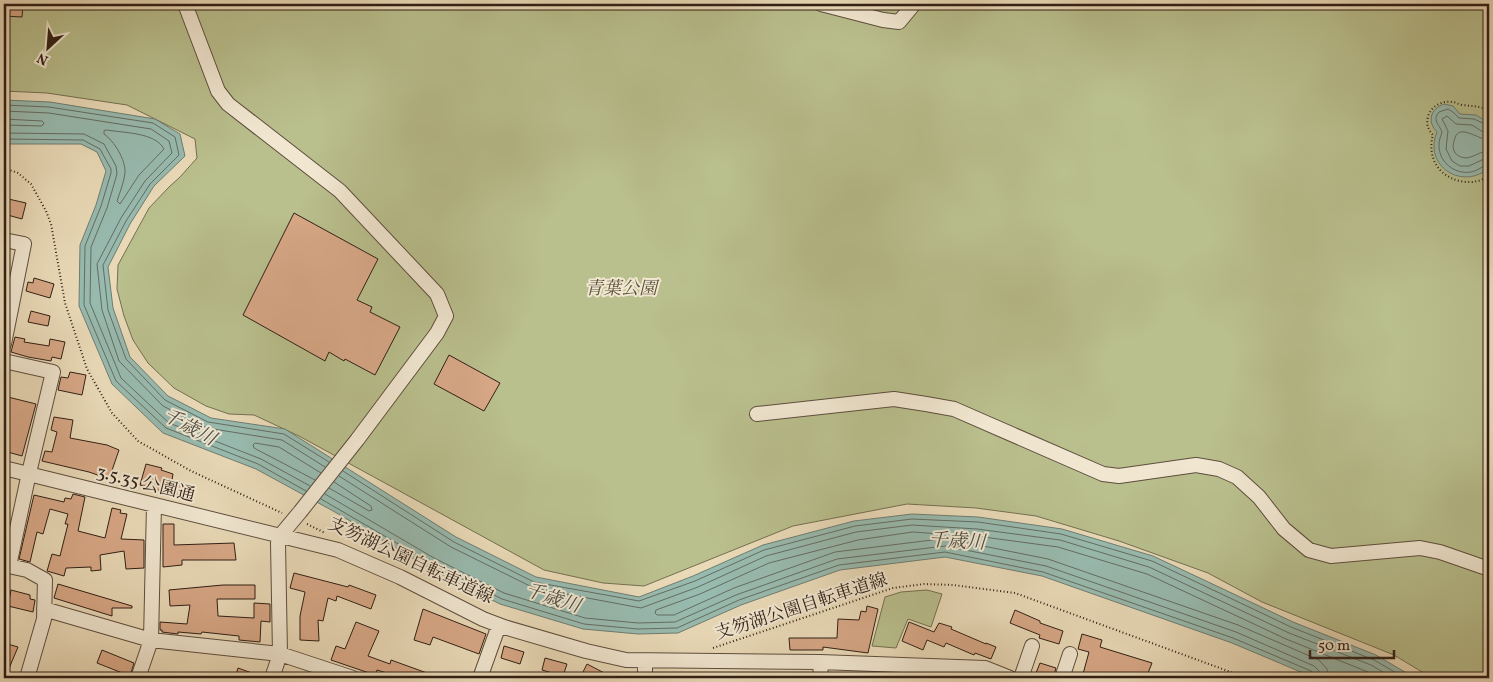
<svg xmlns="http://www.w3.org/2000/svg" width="1493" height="682" viewBox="0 0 1493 682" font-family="Vollkorn,'Noto Serif JP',serif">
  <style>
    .green { fill: #b9bf8d; stroke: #746f51 }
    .water { fill: #98bbb0; stroke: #6e7d72 }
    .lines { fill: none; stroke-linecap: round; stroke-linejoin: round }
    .shore { stroke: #646d62; stroke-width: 1 }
    .building { fill: #d8a887; stroke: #2f1f15 }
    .minor-casing { stroke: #5e4e3e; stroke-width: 16 }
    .path { stroke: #2f1f15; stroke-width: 2; stroke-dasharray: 1 2.5; stroke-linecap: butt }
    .minor { stroke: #f1e7d1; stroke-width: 14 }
    .labels { text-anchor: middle; stroke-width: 4; stroke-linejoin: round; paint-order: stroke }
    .park-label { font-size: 18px; font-style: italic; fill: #584f39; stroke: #f1e7d1 }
    .street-label { font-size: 18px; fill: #2f1f15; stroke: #f1e7d1 }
    .water-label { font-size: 19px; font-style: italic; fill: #4e4e44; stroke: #f1e7d1 }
  </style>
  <rect width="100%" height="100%" fill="#eadab8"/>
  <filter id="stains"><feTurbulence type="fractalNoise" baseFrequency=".004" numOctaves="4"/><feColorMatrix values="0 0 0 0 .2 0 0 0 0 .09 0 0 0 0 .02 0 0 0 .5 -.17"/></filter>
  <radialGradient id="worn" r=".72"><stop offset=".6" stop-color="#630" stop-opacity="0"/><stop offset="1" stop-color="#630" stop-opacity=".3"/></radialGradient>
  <path class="green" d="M4,4H1489V678H1432L1394,655L1262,602L1208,573L1119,541L1036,516L976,508L907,504L793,526L644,586L603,583L544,570L299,436L254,415L229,414L206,406L174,388L148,363L133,340L124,316L117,289L118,265L149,208L169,187L180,177L197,158L195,139L127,105L47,93L4,91Z
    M927,590L942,594L931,627L908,619L896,648L872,646L885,597L901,592Z"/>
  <path class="water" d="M4,100L50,102L155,119L180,134L185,156L154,186L130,224L108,267L113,308L130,357L168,396L211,418L285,429L456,537L536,577L639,597L693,576L763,545L854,521L912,514L978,517L1062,529L1153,556L1293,622L1376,655L1415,678H1315L1232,643L1042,576L945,557L840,570L741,605L678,633L638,634L583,629L500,604L429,568L335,512L256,469L163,433L112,384L79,306L80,245L96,205L106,171L97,152L81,144H4Z
    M1444,104L1453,106L1460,114L1476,115L1489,123V168C1462,191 1423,166 1437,132C1427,122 1430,109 1444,104Z"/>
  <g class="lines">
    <path class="shore" d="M4,105L49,107L153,123L175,137L179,155L150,184L126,221L103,265L108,310L126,359L165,400L208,422L284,434L329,462
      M4,111L49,113L151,129L169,141L172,153L145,181L121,218L97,264L102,310L119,361L163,406L207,428L282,440L325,467
      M4,119L42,121L44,123L42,126L4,125
      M1489,126L1474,119L1459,118L1453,112L1448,109L1439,112C1432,120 1439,124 1442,132C1441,136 1439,140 1439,144C1438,161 1454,175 1471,172C1478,171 1483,165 1489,165
      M107,130C123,133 155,132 164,149L139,175L120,204L117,201C120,192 124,182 125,173C126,160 114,141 104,134V131Z
      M4,133L84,134L104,144L116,166L117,174L107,208L91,247L90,303L121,378L169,423L261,459L310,486
      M1489,133L1483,132L1472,125L1456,124L1447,116L1442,119L1448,131L1446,149L1452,161L1460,166H1469L1484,159L1489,158
      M4,139L83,140L100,149L111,169V173L101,206L85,246L84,305L116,381L166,428L258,464L306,491
      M1489,140C1479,140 1459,123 1455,138C1453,144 1452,147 1455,153C1468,165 1476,151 1489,151
      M343,471L454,542L534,582L639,601L695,581L764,550L855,526L912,519L978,522L1061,534L1152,561L1291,627L1374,660L1405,678
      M339,476L451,547L534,588L641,608L698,587L766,556L856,532L912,525L977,529L1060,540L1149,567L1289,633L1371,665L1393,678
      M315,480L254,448L253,445L255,443L279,447L321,473
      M329,488L369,511L372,510L371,506L334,482
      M325,494L434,558L504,593L585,618L638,623L675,622L736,595L837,559L945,546L1046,566L1236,632L1314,666L1319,671L1321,678
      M321,499L431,563L502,599L584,624L638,629L677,628L739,600L839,565L945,552L1043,572L1233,638L1311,671L1314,674L1315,678
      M913,532L940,534L942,537L940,539L835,552L734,588L674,615H657L655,613L656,610L700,594L769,563L858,540Z
      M1328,678L1327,669L1319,660L1238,625L1048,559L953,540L951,536L953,535L976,536L1058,547L1147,574L1286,639L1368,672L1378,678"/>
  </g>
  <path class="building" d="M4,4H23L22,17L4,16Z
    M4,198L26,203L22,219L4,214Z
    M294,213L378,259L357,300L372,307L370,312L400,327L375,375L345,359L344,361L329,352L325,361L243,315Z
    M34,278L54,284L50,298L26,291L28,282L33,283Z
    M31,311L50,316L48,326L28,322Z
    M15,337L25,339L24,342L49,346L50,339L65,342L61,359L52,357L51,361L28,357L11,352Z
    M449,355L500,383L484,411L434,384Z
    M70,372L86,375L82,395L58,390L61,377L68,378Z
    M4,396L36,404L22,456L4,451Z
    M54,417L73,420L70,438L107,445L119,450L109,479L89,472L42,461L45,451L52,452L57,432L51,430Z
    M146,464L162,468L161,470L173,474L172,480L184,483L180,496L140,485Z
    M73,494L85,497L78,531L105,538L112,508L121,510L120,513L127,514L121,539L144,540V568L126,569L124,551L100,555L101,570L91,571V567L66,568L64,576L47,571L52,554L60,556L68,524H65L68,514L50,509L43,534L37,532L30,562L19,559L34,495L64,502L65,498L71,499Z
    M163,524H174V545L234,543L236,560H182V565L163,567Z
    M294,573L348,587L349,585L376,595L371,609L337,596L336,601L328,598L323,621L318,620L319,641L300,640V616L305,592L290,588Z
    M58,584L132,606V608H112V616L54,598Z
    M223,585H255V599H217L218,616L254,618V603L270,604V622L261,621L260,642L239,640V636L202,632L201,634L178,632V634L162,632V630H160V622L187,624L190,605L170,606L169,590Z
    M11,590L30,595V599L35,600L33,612L8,606Z
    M867,606L878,609L868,653L823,647V650H790L789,638H837L838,619L859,620L861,611L866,612Z
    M423,609L486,634L479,654L433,637L430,645L414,640Z
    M1015,610L1040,621V623L1063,631L1059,644L1039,638L1040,635L1010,623Z
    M356,622L379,631L368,656L390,664L391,660L438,677V678H402L377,670L375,675L331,660L336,646L345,649Z
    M909,622L934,632L939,623L952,627L951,629L986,644V643L996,647L991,659L975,653L974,655L946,643L944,647L927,640L923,650L902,641Z
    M1082,634L1102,640L1100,647L1152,663L1146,678H1136L1121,674L1119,678H1098L1083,674L1089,652L1078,649Z
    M4,643L18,647L5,678H4Z
    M504,646L524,652L520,664L501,658Z
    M102,650L134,663L130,676L97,663Z
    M545,658L567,664L563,676L542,670Z
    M1040,663L1056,668L1053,678H1034Z
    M587,664L614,678H580Z
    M238,668L263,677L262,678H235Z"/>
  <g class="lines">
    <g class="minor-casing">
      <path id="minor" d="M185,4L218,91L228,104L340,191L437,294L446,316L437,333L357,440L300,512L280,536L278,543L280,654L272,678
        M821,4L883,20L899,22L914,4
        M4,240L24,244L4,344
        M4,361L53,372L29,473L9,566
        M757,414L894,399L926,404L954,409L1103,474L1119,476L1196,465L1219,469L1237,477L1259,497L1284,529L1309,550L1331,556L1420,548L1440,552L1489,569
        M4,468L338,550L400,577L483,619L504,627L586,651L626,660L820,662L985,668L1010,678
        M4,565L27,570L45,580L44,619L27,678
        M44,609L151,640L280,654L353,678
        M820,662L821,678
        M138,678L151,640L154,505
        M480,678L499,625
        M645,678V661
        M1021,678L1032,646
        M1062,678L1070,654"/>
    </g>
    <path class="path" d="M1489,98L1486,109L1489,112
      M1486,109C1478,106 1471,106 1463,105C1459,105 1456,102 1452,102C1442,100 1430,107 1428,117C1426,125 1428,129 1433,135C1430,145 1431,157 1437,166C1447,182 1475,188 1489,175
      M4,168L18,173L31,184L46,211L51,224L65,303L87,369L112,413L138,441L191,471L282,513
      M307,524L325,533
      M713,648L893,588L924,584L953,585L1015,593L1247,678"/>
    <use href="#minor" class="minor"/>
  </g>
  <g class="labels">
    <g class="park-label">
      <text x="621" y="294">青葉公園</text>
    </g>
    <g class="street-label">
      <text transform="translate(146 483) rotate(14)" y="6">3.5.35 公園通</text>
      <text transform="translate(411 560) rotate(25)" y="6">支笏湖公園自転車道線</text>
      <text transform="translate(801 606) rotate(-18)" y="6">支笏湖公園自転車道線</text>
    </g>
    <g class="water-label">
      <text transform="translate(190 426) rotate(28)" y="7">千歳川</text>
      <text transform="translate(957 540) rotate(3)" y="7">千歳川</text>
      <text transform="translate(553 597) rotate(18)" y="7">千歳川</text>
    </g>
  </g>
  <rect width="1493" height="682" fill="none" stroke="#eadab8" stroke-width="20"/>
  <rect x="5" y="5" width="1483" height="672" fill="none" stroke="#2f1f15" stroke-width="2.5"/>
  <rect x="10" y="10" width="1473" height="662" fill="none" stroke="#2f1f15"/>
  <g transform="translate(48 48) rotate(206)" stroke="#f1e7d1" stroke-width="4" paint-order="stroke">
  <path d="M0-4L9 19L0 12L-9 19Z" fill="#2f1f15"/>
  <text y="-8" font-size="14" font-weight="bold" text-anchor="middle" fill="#2f1f15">N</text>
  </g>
  <path d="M1310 650v8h84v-8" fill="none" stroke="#2f1f15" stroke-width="2.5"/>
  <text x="1318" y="650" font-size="15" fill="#2f1f15" stroke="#f1e7d1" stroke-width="4" paint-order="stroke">50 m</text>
  <rect width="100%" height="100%" filter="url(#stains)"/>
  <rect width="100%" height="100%" fill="url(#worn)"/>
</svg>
